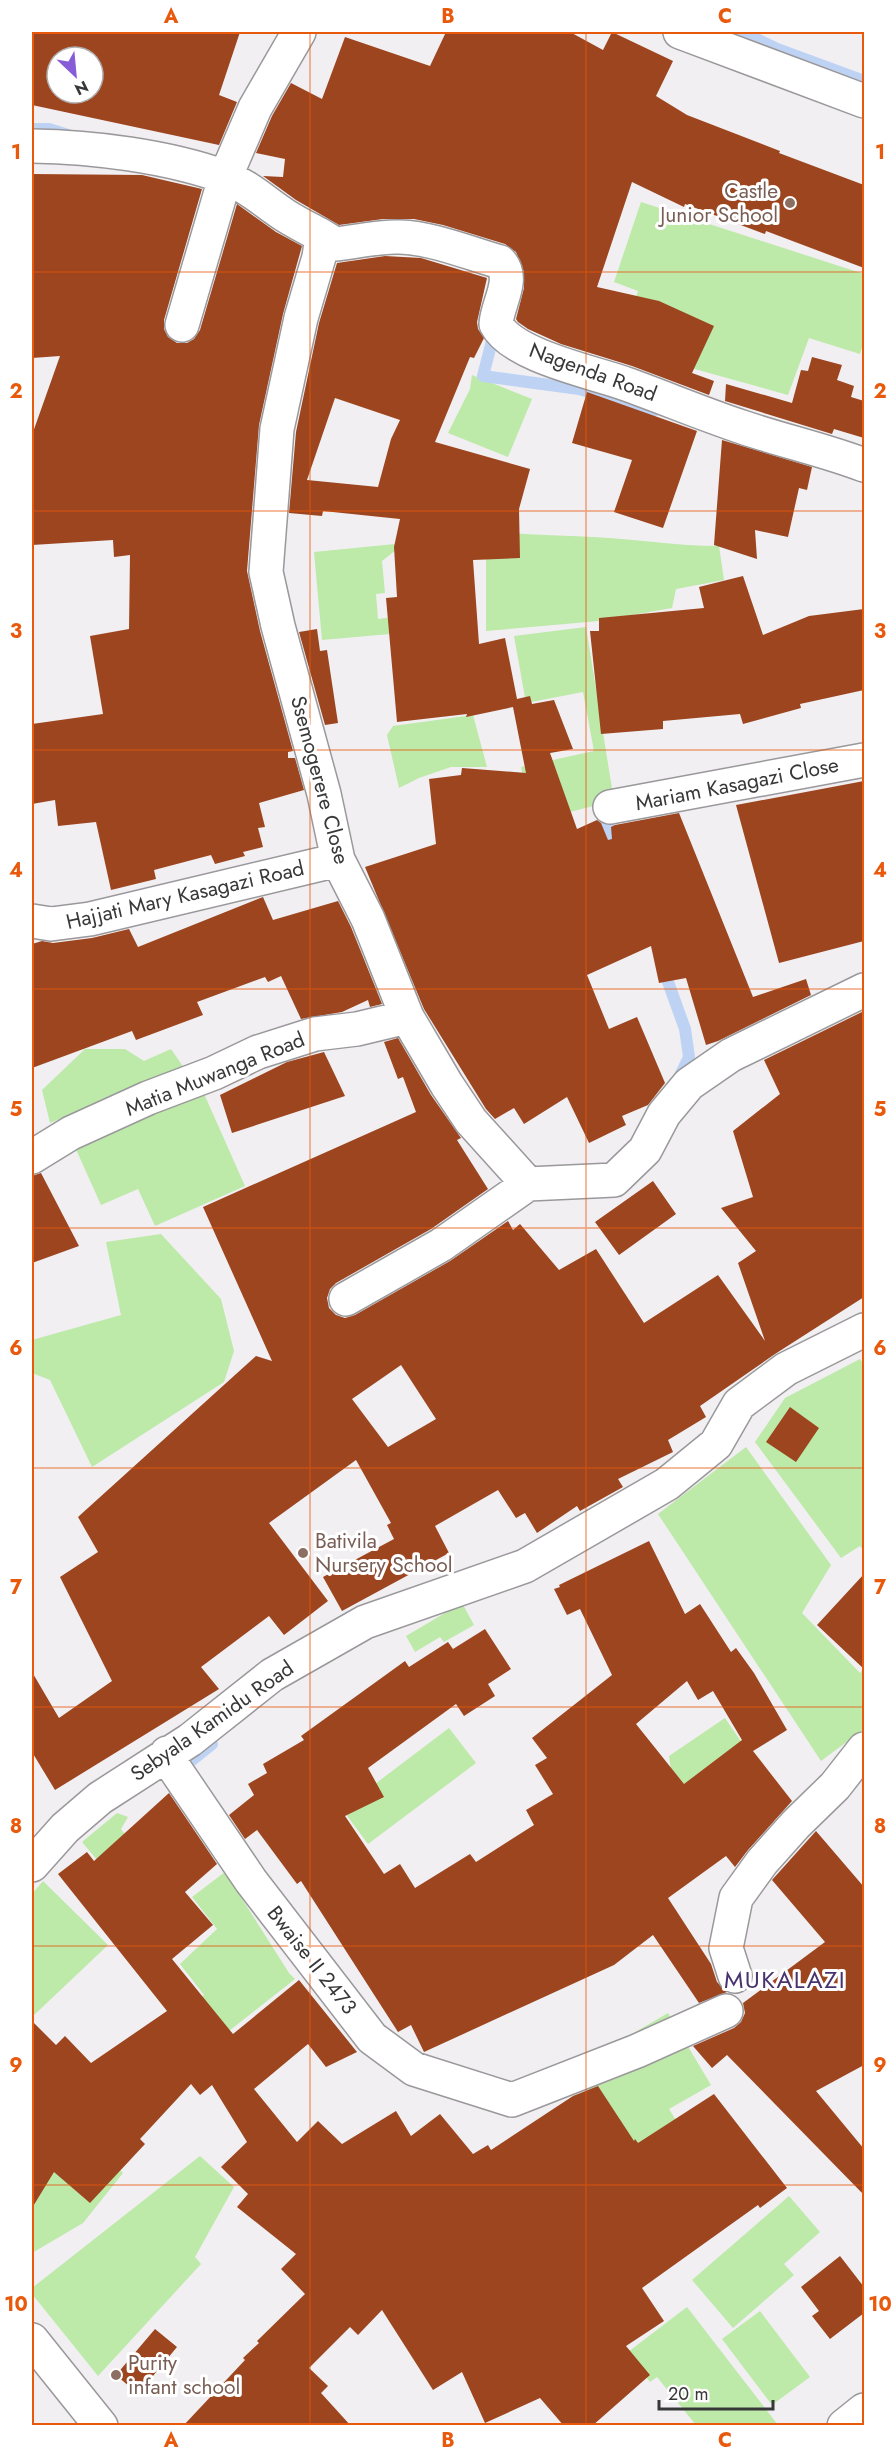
<svg xmlns="http://www.w3.org/2000/svg" width="896" height="2457" viewBox="0 0 896 2457" font-family="Jost,sans-serif">
  <style>
    .green { fill: #bde9a9 }
    .lines { fill: none; stroke-linecap: round; stroke-linejoin: round }
    .stream { stroke: #bed3f4; stroke-width: 12 }
    .building { fill: #9c451e; fill-rule: evenodd }
    .minor-casing { stroke: #9a989b; stroke-width: 36 }
    .tertiary-casing { stroke: #9a989b; stroke-width: 36 }
    .minor { stroke: #fff; stroke-width: 33 }
    .tertiary { stroke: #fff; stroke-width: 33 }
    .grid { fill: none; stroke: #e8590c; stroke-width: 1.5; stroke-opacity: 0.55 }
    .education-dot { fill: #8d6e63; stroke: #fff; stroke-width: 2 }
    .labels { text-anchor: middle; stroke-width: 6; stroke-linejoin: round; paint-order: stroke }
    .education-label { font-size: 21px; fill: #785e54; stroke: #fff; text-anchor: start }
    .street-label { font-size: 21px; fill: #393839; stroke: #fff }
    .quarter-label { font-size: 24px; letter-spacing: 1.5px; fill: #483470; stroke: #fff }
    .neatline { fill: none; stroke: #e8590c; stroke-width: 2 }
    .grid-label { font-size: 20px; text-anchor: middle; font-weight: bold; fill: #e8590c }
  </style>
  <rect width="100%" height="100%" fill="#f1eff2"/>
  <path class="green" d="M641,202L864,274V341L860,354L809,338L788,395L619,348L638,291L614,282Z
    M472,375L532,399L508,457L448,433L470,389Z
    M486,531C522,535 557,535 593,537C636,539 677,546 719,546L724,580L676,589L672,608L599,621L486,631Z
    M405,543L382,561L385,593L376,594L378,619L400,616L401,633L322,640L314,552Z
    M586,627L614,801L533,821L521,767L594,751L583,692L526,703L514,636Z
    M473,715L487,767H451L419,778L399,788L387,735L393,726Z
    M85,1049H125L144,1061L171,1049L184,1068L50,1123L42,1090Z
    M201,1087L245,1186L155,1226L138,1189L101,1205L74,1145Z
    M161,1234L221,1299L234,1351L224,1382L92,1467L50,1380L32,1373V1340L121,1315L106,1242Z
    M860,1359L864,1365V1551L860,1546L841,1558L755,1442L785,1398Z
    M746,1447L831,1565L802,1613L860,1673L864,1668V1729L821,1761L658,1514Z
    M462,1603L474,1625L444,1642L440,1637L415,1652L406,1636Z
    M725,1718L753,1759L701,1801L673,1784L669,1756Z
    M449,1728L476,1763L368,1844L342,1809Z
    M117,1813L128,1817L121,1829L158,1877L150,1923L82,1842Z
    M225,1872L289,1973L295,1979L197,2056L171,2021L204,1995L180,1964L217,1929L192,1897Z
    M43,1881L108,1945L32,2017V1894Z
    M668,2013L711,2085L669,2109L691,2145L639,2176L575,2067Z
    M200,2156L234,2187L195,2257L201,2264L98,2376L32,2294V2288Z
    M32,2157L39,2164L108,2158L123,2173L83,2223L32,2253Z
    M789,2196L820,2232L784,2264L794,2275L733,2328L692,2280Z
    M687,2307L778,2425H696L657,2377L650,2382L628,2352Z
    M760,2311L810,2377L772,2405L722,2339Z"/>
  <g class="lines">
    <path class="stream" d="M742,32L777,49L864,81
      M32,129H49L68,135
      M495,329L483,376L579,389L653,411
      M617,848L606,821L618,815
      M663,968L685,1029L689,1057L677,1082
      M176,1765L192,1760L212,1744"/>
  </g>
  <path class="building" d="M32,32H240L219,95L237,102L219,145L32,105ZM57,57H93V93H57Z
    M446,32H570L603,50L612,32L673,61L656,96L687,115L780,151L779,153L864,185V268L766,231L765,234L685,204L684,207L632,182L597,287L659,301L714,326L692,373L714,381L709,395L632,366L561,344L528,329L518,322L516,319L524,288V272L516,252L505,244L443,225L414,219H383L339,225L296,200L263,176L283,177L285,159L256,153L272,116L291,83L322,99L345,37L430,66Z
    M32,174L142,175L202,189L164,320V329L168,337L177,343H187L194,339L200,330L237,204L276,232L302,246L283,314L259,425L247,571L260,631L293,751L288,752V758H295L304,790L259,803L265,827L258,828L263,847L243,852L245,856L215,864L211,855L154,870L156,879L111,890L96,822L58,826L55,800L32,804V724L103,714L90,636L129,629L130,555L114,557L113,540L32,545V435L60,356L32,358Z
    M385,256L421,258L487,278L477,322L478,329L484,338L474,358L470,357L435,442L530,469L519,509L520,558L473,560L479,644L505,638L517,699L530,696L532,704L554,700L573,749L550,753L577,829L597,820L601,823L608,840L612,839L611,827L615,825L679,813L753,997L806,979L811,995L718,1041L706,1045L686,978L659,983L651,946L587,975L609,1029L637,1017L665,1083L648,1105L622,1116L626,1125L589,1143L567,1097L524,1124L514,1108L495,1119L486,1109L424,1009L365,867L436,844L429,779L461,775L462,768L526,773L513,707L466,717L467,714L397,722L386,598L397,597L394,547L400,519L323,511L322,516L289,513L296,432L319,323L337,263ZM335,398L400,420L391,439L378,487L307,480Z
    M812,357L842,365L837,380L854,386L851,397L864,401V438L834,429L832,434L725,401L726,384L792,403L801,370L808,371Z
    M587,392L697,431L663,528L614,512L632,460L572,443Z
    M722,440L812,467L807,490L799,488L788,537L755,530L757,559L714,545Z
    M743,576L763,635L809,616L864,609V690L800,704L801,708L743,724L740,714L663,721V729L601,734L590,631H599V618L704,608L699,587Z
    M317,629L320,651L327,650L338,723L325,725L299,632Z
    M864,781V941L779,963L736,805Z
    M263,897L273,920L338,901L351,927L382,1004L370,1007L368,1000L342,1012L301,1019L281,976L268,982L265,977L197,1002L203,1015L136,1040L132,1031L32,1068V944L42,941L53,943L92,938L129,929L138,947Z
    M864,1011V1297L775,1354L700,1406L706,1417L668,1440L673,1452L618,1479L623,1487L580,1511L577,1506L537,1533L525,1513L516,1518L498,1490L435,1526L449,1553L342,1611L323,1577L394,1539L387,1525L391,1523L356,1460L269,1523L328,1601L284,1635L269,1616L201,1667L219,1689L55,1790L32,1752V1672L59,1718L112,1681L60,1577L98,1552L78,1517L256,1356L272,1361L203,1207L416,1112L403,1077L398,1079L384,1042L398,1038L431,1095L461,1138L457,1140L488,1189L431,1229L336,1283L330,1289L327,1298L329,1308L336,1315L345,1318L355,1315L450,1261L508,1221L513,1230L520,1224L559,1270L596,1249L644,1323L718,1275L765,1341L738,1263L756,1251L721,1208L753,1197L733,1131L780,1094L764,1060ZM401,1365L436,1419L388,1447L352,1399Z
    M324,1052L345,1096L232,1133L220,1095L287,1062Z
    M41,1173L79,1246L32,1263V1176Z
    M653,1181L676,1214L619,1255L595,1222Z
    M790,1407L819,1428L796,1462L766,1442Z
    M649,1541L685,1614L700,1604L731,1652L736,1648L754,1673L787,1730L753,1751L792,1801L748,1850L735,1867L726,1856L668,1898L711,1964L717,1982L727,1992L699,2003L653,1935L614,1965L424,2052L411,2025L398,2032L301,1881L297,1884L257,1830L245,1839L229,1815L254,1795L248,1784L267,1773L263,1764L304,1740L301,1736L405,1661L409,1667L448,1642L453,1649L485,1629L511,1669L488,1684L495,1696L464,1716L456,1704L368,1768L384,1797L345,1816L384,1874L400,1864L415,1888L470,1854L476,1862L534,1825L526,1810L553,1794L535,1765L547,1758L532,1738L612,1675L580,1609L567,1615L554,1589L560,1587L559,1585ZM687,1681L698,1700L713,1691L742,1740L684,1784L636,1724Z
    M864,1574V1669L817,1625Z
    M169,1793L217,1864L185,1892L213,1925L172,1959L233,2034L299,1980L357,2052L326,2067L308,2044L254,2089L297,2142L318,2121L342,2144L396,2111L411,2136L440,2114L473,2154L488,2145L491,2150L573,2096L598,2086L634,2141L635,2139L638,2143L714,2094L787,2188L760,2208L758,2205L642,2288L664,2321L626,2346L650,2375L592,2426H564L540,2398L485,2423L462,2372L433,2390L382,2310L358,2335L350,2327L309,2368L328,2386L321,2393L351,2426H183L245,2360L243,2358L259,2343L257,2341L305,2294L281,2269L296,2254L237,2207L248,2194L221,2167L247,2142L212,2085L200,2095L191,2084L140,2139L145,2144L90,2203L54,2172L32,2208V2021L56,2045L65,2036L91,2063L167,2011L58,1874L87,1852L94,1861Z
    M816,1831L864,1887V2065L816,2091L864,2149V2195L727,2055L712,2068L693,2046L734,2028L741,2022L745,2013L743,2003L825,1942L772,1880Z
    M840,2256L864,2287V2313L830,2339L812,2316L819,2311L801,2287Z
    M155,2329L177,2347L138,2394L116,2375Z"/>
  <g class="lines">
    <g class="minor-casing">
      <path id="minor" d="M32,146C93,147 167,156 225,177C248,186 266,203 286,216C297,223 311,230 322,236L319,257L301,318L277,429L266,572L278,626L324,794L338,860L368,919L407,1017L447,1085L471,1121L528,1184
        M322,236L335,244C357,242 378,236 400,237C433,238 468,253 500,262C516,279 497,304 496,324C512,356 593,372 626,384C665,398 703,414 742,427C783,441 825,450 864,465
        M182,325L225,178L255,108L299,32
        M610,807L864,760
        M32,921L51,924L90,919L338,860
        M32,1157L71,1133L148,1098L214,1073L258,1052L315,1034L357,1029L407,1017
        M528,1184L614,1180L645,1150L664,1114L689,1084L731,1055L864,990
        M346,1299L441,1245L528,1184
        M167,1753L173,1766L251,1881L372,2038L414,2069L512,2100L637,2051L726,2011
        M32,1865L65,1828L100,1798L190,1740L272,1675L365,1622L525,1566L667,1484L716,1444L739,1404L786,1369L864,1330
        M735,1976L726,1948L736,1898L762,1862L796,1824L835,1786L864,1749
        M32,2340L101,2426
        M844,2426L864,2410"/>
    </g>
    <g class="tertiary-casing">
      <path id="tertiary" d="M680,32L864,101"/>
    </g>
    <use href="#minor" class="minor"/>
    <use href="#tertiary" class="tertiary"/>
  </g>
  <path class="grid" d="M310,32V2426M586,32V2426M32,272H864M32,511H864M32,750H864M32,989H864M32,1228H864M32,1468H864M32,1707H864M32,1946H864M32,2185H864"/>
  <g class="education-dot">
    <circle cx="790" cy="203" r="6"/>
    <circle cx="303" cy="1553" r="6"/>
    <circle cx="116" cy="2375" r="6"/>
  </g>
  <g class="labels">
    <g class="education-label">
      <text x="778" y="198" text-anchor="end">Castle<tspan x="778" dy="24">Junior School</tspan></text>
      <text x="315" y="1548">Bativila<tspan x="315" dy="24">Nursery School</tspan></text>
      <text x="128" y="2370">Purity<tspan x="128" dy="24">infant school</tspan></text>
    </g>
    <g class="street-label">
      <text transform="translate(593 372) rotate(20)" y="7">Nagenda Road</text>
      <text transform="translate(320 780) rotate(75)" y="7">Ssemogerere Close</text>
      <text transform="translate(737 784) rotate(-11)" y="7">Mariam Kasagazi Close</text>
      <text transform="translate(185 895) rotate(-13)" y="7">Hajjati Mary Kasagazi Road</text>
      <text transform="translate(215 1074) rotate(-22)" y="7">Matia Muwanga Road</text>
      <text transform="translate(212 1721) rotate(-35)" y="7">Sebyala Kamidu Road</text>
      <text transform="translate(312 1960) rotate(52)" y="7">Bwaise II 2473</text>
    </g>
    <g class="quarter-label">
      <text x="785" y="1988">MUKALAZI</text>
    </g>
  </g>
  <rect width="896" height="2457" fill="none" stroke="#ffffff" stroke-width="66"/>
  <g transform="translate(75 75) rotate(154)"><circle r="28" fill="#ffffff" stroke="#b0afb0" stroke-width="1.5"/>
  <path d="M0-4.5L10 22L0 15L-10 22Z" fill="#875dd7"/>
  <text y="-9" font-size="16" font-weight="bold" text-anchor="middle" fill="#393839">N</text>
  </g>
  <path d="M659 2400v9h114v-9" fill="none" stroke="#393839" stroke-width="3"/>
  <text x="668" y="2400" font-size="18" fill="#393839" stroke="#ffffff" stroke-width="4.5" paint-order="stroke">20 m</text>
  <rect x="33" y="33" width="830" height="2391" class="neatline"/>
  <g class="grid-label">
    <text x="171" y="23">A</text>
    <text x="448" y="23">B</text>
    <text x="725" y="23">C</text>
    <text x="16" y="159">1</text>
    <text x="880" y="159">1</text>
    <text x="16" y="398">2</text>
    <text x="880" y="398">2</text>
    <text x="16" y="638">3</text>
    <text x="880" y="638">3</text>
    <text x="16" y="877">4</text>
    <text x="880" y="877">4</text>
    <text x="16" y="1116">5</text>
    <text x="880" y="1116">5</text>
    <text x="16" y="1355">6</text>
    <text x="880" y="1355">6</text>
    <text x="16" y="1594">7</text>
    <text x="880" y="1594">7</text>
    <text x="16" y="1833">8</text>
    <text x="880" y="1833">8</text>
    <text x="16" y="2072">9</text>
    <text x="880" y="2072">9</text>
    <text x="16" y="2311">10</text>
    <text x="880" y="2311">10</text>
    <text x="171" y="2447">A</text>
    <text x="448" y="2447">B</text>
    <text x="725" y="2447">C</text>
  </g>
</svg>
